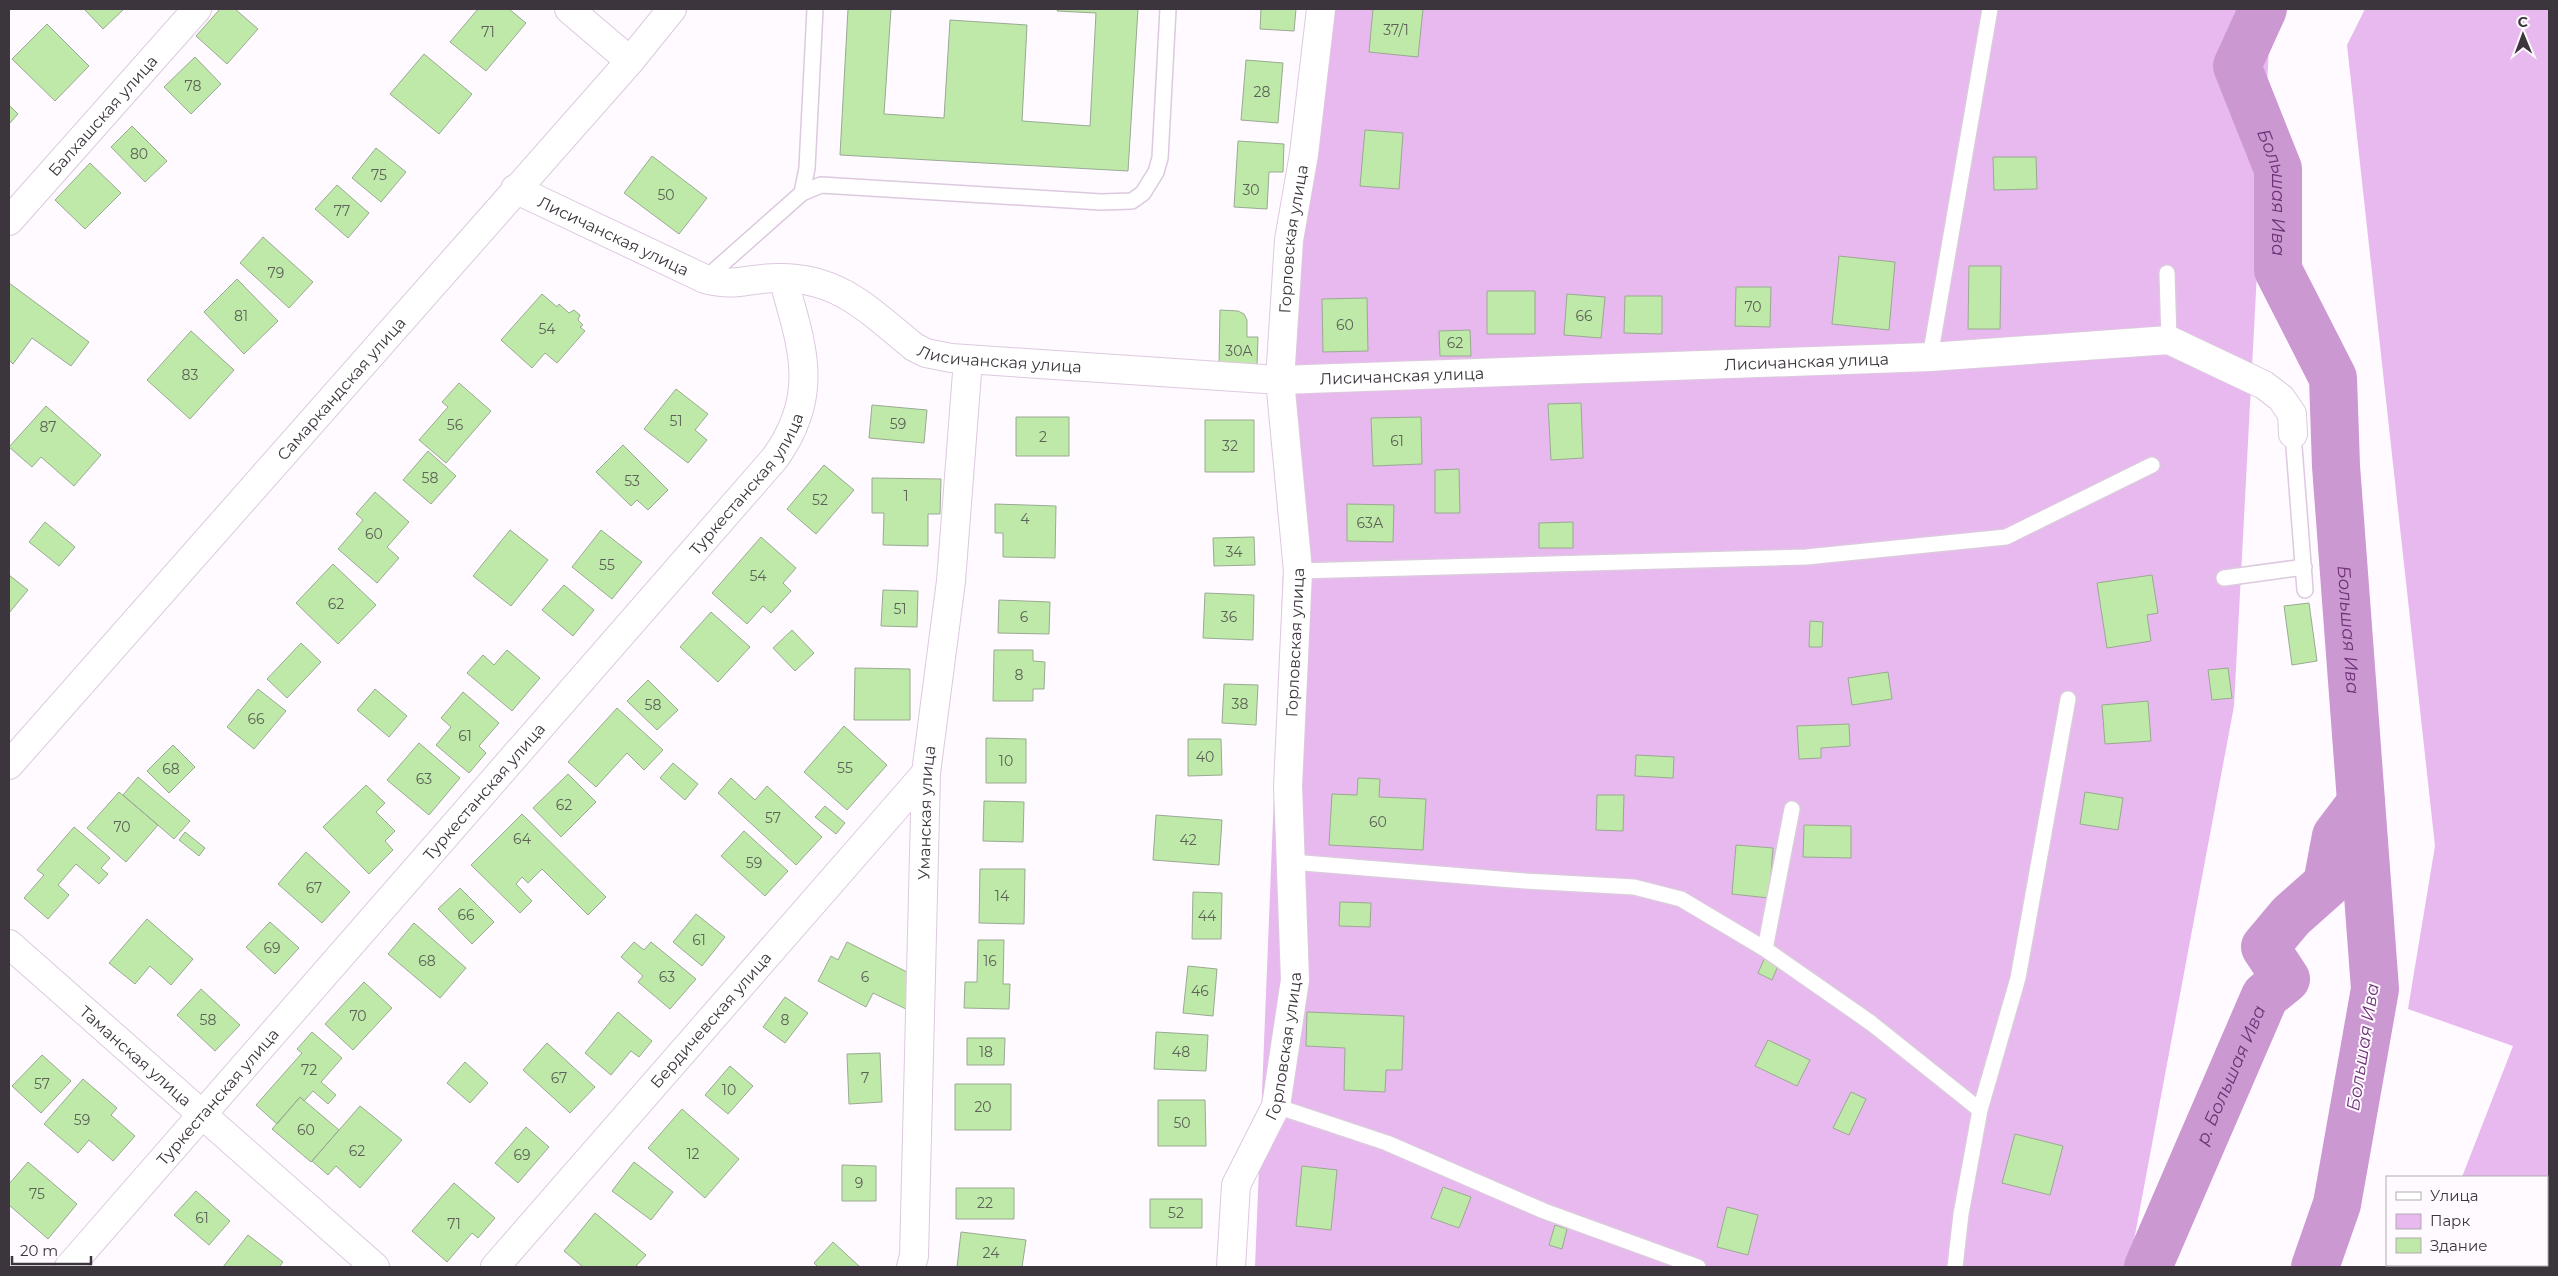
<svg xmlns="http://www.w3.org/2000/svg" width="2558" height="1276" viewBox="0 0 2558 1276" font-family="Montserrat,sans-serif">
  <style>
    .green { fill: #e8b9ee }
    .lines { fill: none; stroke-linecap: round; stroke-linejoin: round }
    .river { stroke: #cb98d1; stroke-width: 48 }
    .building { fill: #bfe9a8; stroke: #9aa992 }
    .lane-casing { stroke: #ddc9df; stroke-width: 18 }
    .street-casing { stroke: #ddc9df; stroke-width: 30 }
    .secondary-casing { stroke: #ddc9df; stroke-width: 30 }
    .lane { stroke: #fff; stroke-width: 15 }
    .street { stroke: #fff; stroke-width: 28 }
    .secondary { stroke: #fff; stroke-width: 28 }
    .labels { text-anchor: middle; stroke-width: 4; stroke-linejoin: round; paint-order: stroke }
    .number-label { font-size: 14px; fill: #5d6258 }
    .street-label { font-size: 16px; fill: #3c353d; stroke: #fefaff }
    .water-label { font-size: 18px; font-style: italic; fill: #6f3277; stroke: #fefaff }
  </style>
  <rect width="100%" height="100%" fill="#fefaff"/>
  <path class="green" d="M1330,9H2271L2234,706L2129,1267H1255L1291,371L1289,344Z
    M2365,9H2549V1267H2395L2398,1265H2547V1177H2462L2513,1046L2408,1009L2435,846L2347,45Z"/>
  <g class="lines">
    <g class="river">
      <path id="s1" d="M2263,9L2237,66L2278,169V270L2333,378L2336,466L2375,989L2337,1204L2315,1267"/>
      <path id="s2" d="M2148,1267L2265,996L2286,979L2265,947L2291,916L2327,884L2336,836L2361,803"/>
    </g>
  </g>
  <path class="building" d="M84,9H124L103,29Z
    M220,9H235L258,29L227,64L196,36Z
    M478,9H509L526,23L486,71L450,42Z
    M848,9H891L884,114L944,118L950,20L1027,25L1022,121L1090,126L1096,13L1057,11L1058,9H1138L1128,171L840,155Z
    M1261,9H1296L1294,31L1260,29Z
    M1373,9H1423L1418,57L1369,52Z
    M47,24L89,66L55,101L12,59Z
    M424,54L472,94L439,134L390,94Z
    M195,57L221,84L191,114L164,87Z
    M1246,60L1283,63L1278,123L1241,120Z
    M9,105L18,114L9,124Z
    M132,126L167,161L145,182L111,147Z
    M1365,130L1403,133L1399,189L1360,186Z
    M1238,141L1284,144L1283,172H1269L1267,209L1234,207Z
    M376,148L406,172L381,202L352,178Z
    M652,156L707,198L679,234L624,193Z
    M1993,157H2036L2037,189L1994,190Z
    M90,163L121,193L85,229L55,200Z
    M337,185L369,213L348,238L315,209Z
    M263,237L313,282L289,308L240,263Z
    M1839,256L1895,262L1889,330L1832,324Z
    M1969,266H2001L2000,329H1968Z
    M237,279L278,321L244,354L204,312Z
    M9,283L89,342L71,366L32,338L13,364L9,360Z
    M1736,287H1771L1770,327L1735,326Z
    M1487,291H1535V334H1487Z
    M542,294L557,307L559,304L569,313L574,310L580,315L578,320L583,325L580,327L585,331L557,363L545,353L532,368L501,340Z
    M1567,294L1605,297L1601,338L1564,335Z
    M1625,296H1662V334L1624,333Z
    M1367,298L1368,351L1323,352L1322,299Z
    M1220,310L1238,311L1244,314L1247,320V337H1258L1257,365L1219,364Z
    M1470,330L1471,356H1440L1439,331Z
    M191,331L234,370L190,419L147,380Z
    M459,383L491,411L446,463L419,440L448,407L442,402Z
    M676,389L708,414L695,430L707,440L688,463L644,429Z
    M1581,403L1583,458L1551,460L1548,404Z
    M872,405L927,410L924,443L869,438Z
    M46,406L101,455L74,486L41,457L32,467L9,447Z
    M1016,417H1069V456H1016Z
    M1421,417L1422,464L1373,466L1371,418Z
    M1205,420H1254V472H1205Z
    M623,445L668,490L648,510L637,500L631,506L596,472Z
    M428,451L456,476L431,504L403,480Z
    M824,465L854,490L816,534L787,509Z
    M1459,469L1460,513H1435V470Z
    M872,478L941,479L940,514H928V546L883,545L884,513H872Z
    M375,492L409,522L387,547L399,558L377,583L338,549L363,520L356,514Z
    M995,504L1056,506L1055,558L1003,557V533H995Z
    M1347,504L1394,505L1393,542L1347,541Z
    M45,522L75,547L59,566L29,542Z
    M1573,522V548H1539V523Z
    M510,530L548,560L511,606L473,576Z
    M601,530L642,562L612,599L572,567Z
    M761,537L796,568L783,583L791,591L771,613L763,606L747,624L712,593Z
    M1254,537L1255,565L1214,566L1213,538Z
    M333,564L376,605L338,644L296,603Z
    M9,575L28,590L9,613Z
    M2152,575L2158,613L2147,615L2151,641L2107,648L2097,583Z
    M564,585L594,610L573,636L542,610Z
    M883,590L918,591L917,627L881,626Z
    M1205,593L1254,595L1253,640L1203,638Z
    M999,600L1050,602L1049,634L998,633Z
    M2309,603L2317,661L2292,665L2284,606Z
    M711,612L750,647L718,682L680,647Z
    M1810,621L1823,622L1822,647H1809Z
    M792,630L814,653L795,671L773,648Z
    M301,643L321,662L287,698L267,679Z
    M507,650L540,678L512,711L467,673L483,655L494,665Z
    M994,650H1033V661L1045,662L1044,689H1033V701H993Z
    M855,668L910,669V720H854Z
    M2228,668L2232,698L2212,700L2208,670Z
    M1888,672L1892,699L1852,705L1848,678Z
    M648,680L678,710L657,730L627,701Z
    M1224,684L1258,685L1256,725L1222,723Z
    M258,689L286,711L254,749L227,727Z
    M375,689L407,716L389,737L357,710Z
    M463,692L499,723L479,746L486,753L469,773L436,745L451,727L441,718Z
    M2148,701L2151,741L2105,744L2102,705Z
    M617,708L663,750L644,770L627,753L596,787L568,762Z
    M1849,724L1850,746L1821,748V758L1799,759L1797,726Z
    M844,726L887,765L847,810L804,772Z
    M986,738L1026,739V783H986Z
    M1188,739H1221L1222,775L1188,776Z
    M419,743L460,778L429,815L387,780Z
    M173,745L195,767L169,793L147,771Z
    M1636,755L1674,757L1673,778L1635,776Z
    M673,763L698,784L685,800L660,778Z
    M568,774L596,802L561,837L533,808Z
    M138,777L190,821L174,839L123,795Z
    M731,778L755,800L767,786L822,837L796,865L718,793Z
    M1358,778L1380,779L1379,797L1426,799L1423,850L1329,845L1332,794L1357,795Z
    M366,785L385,803L376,812L395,831L385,841L393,850L369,874L323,827Z
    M119,792L158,825L126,862L87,828Z
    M2085,792L2123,798L2118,830L2080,824Z
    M1597,795H1624L1623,831L1596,830Z
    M984,801L1024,802L1023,842L983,841Z
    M825,806L845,823L836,834L815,817Z
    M522,814L606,897L588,915L542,869L528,883L522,877L516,884L532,901L520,913L471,865Z
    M1156,815L1222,820L1219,865L1153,860Z
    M1804,825L1851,826V858L1803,857Z
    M74,827L110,858L101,868L108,874L99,884L76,864L58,885L69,895L48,919L24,898L44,875L37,870Z
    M744,831L788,871L765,896L721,856Z
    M185,832L205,848L199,856L179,840Z
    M1736,845L1773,848L1769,898L1732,894Z
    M306,852L350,892L322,923L278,884Z
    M980,869H1025L1024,924L979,923Z
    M460,888L494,922L472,944L438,909Z
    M1193,892L1222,893L1221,939H1192Z
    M1340,902L1371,903L1370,927L1339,926Z
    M696,914L725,937L702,966L673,942Z
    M147,919L193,959L171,985L150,966L135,984L109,963Z
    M270,922L299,948L275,974L246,947Z
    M414,923L466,968L440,998L388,954Z
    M978,940H1004L1003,984H1010L1009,1009L964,1008L965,982H977Z
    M634,942L644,950L651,942L696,979L670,1009L638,982L643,976L621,957Z
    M847,942L911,974L906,1009L873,993L866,1007L818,981L831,956L838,960Z
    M1766,955L1780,961L1772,980L1758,973Z
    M1188,966L1217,969L1213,1016L1183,1013Z
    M364,982L392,1008L353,1050L325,1024Z
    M201,989L240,1025L215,1051L177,1015Z
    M785,997L808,1013L785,1043L763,1027Z
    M618,1012L652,1041L639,1057L631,1051L611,1075L585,1053Z
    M1307,1012L1404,1016L1402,1070H1386L1385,1092L1344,1090L1345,1048L1306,1046Z
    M312,1032L342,1058L321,1082L336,1095L328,1104L313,1091L304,1101L300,1097L277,1124L256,1105L302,1053L297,1049Z
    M1156,1032L1208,1035L1206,1071L1154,1069Z
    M967,1038H1005L1004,1065H967Z
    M1768,1040L1810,1060L1797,1086L1755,1066Z
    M547,1043L595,1087L570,1113L523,1070Z
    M880,1053L882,1102L849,1104L847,1054Z
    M42,1055L71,1081L41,1113L12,1086Z
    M465,1062L488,1083L470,1103L447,1083Z
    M730,1066L753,1086L728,1114L705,1095Z
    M83,1079L117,1108L111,1115L135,1136L113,1161L89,1140L78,1153L44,1124Z
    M955,1084H1011V1130H955Z
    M1851,1092L1866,1099L1849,1135L1833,1128Z
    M300,1097L339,1130L311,1162L272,1129Z
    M1158,1100H1205L1206,1146H1158Z
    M360,1106L402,1140L360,1188L336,1166L328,1175L312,1161Z
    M682,1109L739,1159L705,1198L648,1148Z
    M526,1127L549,1147L518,1183L495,1163Z
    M2015,1134L2063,1146L2050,1195L2002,1183Z
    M28,1162L77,1204L48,1239L9,1205V1184Z
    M634,1162L673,1192L651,1220L612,1191Z
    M842,1165L876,1166V1201H842Z
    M1302,1166L1337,1170L1331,1230L1296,1226Z
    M454,1183L495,1218L478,1238L472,1233L447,1262L412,1231Z
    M1443,1187L1471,1197L1459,1228L1431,1218Z
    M956,1188H1014V1219H956Z
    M196,1191L230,1221L209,1245L174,1215Z
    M1150,1199H1202V1228H1150Z
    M1727,1207L1758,1215L1748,1255L1717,1247Z
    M595,1213L646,1255L635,1267H583L564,1251Z
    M1555,1225L1567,1229L1562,1249L1549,1245Z
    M961,1232L1026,1240L1022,1267H957Z
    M248,1235L283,1262L279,1267H223Z
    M833,1242L860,1267H818L814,1263Z"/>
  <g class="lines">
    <g class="lane-casing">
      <path id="lane" d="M802,193L807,168L815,9
        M2167,273L2169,340
        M705,279L802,193L821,185L1101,202L1132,201L1143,193L1156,172L1160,158L1168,9
        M1930,357L1990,9
        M2293,434L2305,590
        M1298,571L1806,557L2006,537L2152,465
        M2224,578L2304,567
        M1291,862L1525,881L1634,887L1681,899L1765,949L1871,1023L1980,1110
        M1765,949L1792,809
        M1276,1106L1387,1143L1544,1211L1698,1267
        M1955,1267L1961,1214L1980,1110L2018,978L2068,699"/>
    </g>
    <g class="street-casing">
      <g id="street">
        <path d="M569,9L630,61"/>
        <path id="s3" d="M515,189L705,279C738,288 750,277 781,278C840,278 871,312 914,347L926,353L951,358L1280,380L1930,357L2169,340L2264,385L2281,398L2292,414L2293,434"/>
        <path id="s4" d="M9,221L197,9"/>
        <path id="s5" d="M9,944L375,1267"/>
        <path id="s6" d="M69,1267L775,458C821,393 802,347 783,278"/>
        <path id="s7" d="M495,1267L926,773"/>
        <path id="s8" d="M911,1267L914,1256L926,773L951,581L968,360"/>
        <path id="s9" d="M1231,1267L1236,1185L1276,1106L1295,980L1288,786L1298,571L1280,380L1289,240L1304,154L1321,9"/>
      </g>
    </g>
    <g class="secondary-casing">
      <g id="secondary">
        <path id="s10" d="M9,765L630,61L672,9"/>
      </g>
    </g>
    <use href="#lane" class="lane"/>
    <use href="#street" class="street"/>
    <use href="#secondary" class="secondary"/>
  </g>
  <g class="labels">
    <g class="number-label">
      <text x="1396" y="35">37/1</text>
      <text x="488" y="37">71</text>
      <text x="193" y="91">78</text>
      <text x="1262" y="97">28</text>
      <text x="139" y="159">80</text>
      <text x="379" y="180">75</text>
      <text x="1251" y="195">30</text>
      <text x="666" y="200">50</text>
      <text x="342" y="216">77</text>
      <text x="276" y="278">79</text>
      <text x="1753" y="312">70</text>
      <text x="241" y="321">81</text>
      <text x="1584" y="321">66</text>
      <text x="1345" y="330">60</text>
      <text x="547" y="334">54</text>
      <text x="1455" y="348">62</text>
      <text x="1239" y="356">30А</text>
      <text x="190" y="380">83</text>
      <text x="676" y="426">51</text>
      <text x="898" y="429">59</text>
      <text x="455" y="430">56</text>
      <text x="48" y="432">87</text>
      <text x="1043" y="442">2</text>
      <text x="1397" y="446">61</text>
      <text x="1230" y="451">32</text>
      <text x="430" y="483">58</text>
      <text x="632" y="486">53</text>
      <text x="906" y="501">1</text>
      <text x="820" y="505">52</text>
      <text x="1025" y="524">4</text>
      <text x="1370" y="528">63А</text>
      <text x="374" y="539">60</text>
      <text x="1234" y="557">34</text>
      <text x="607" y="570">55</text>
      <text x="758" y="581">54</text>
      <text x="336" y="609">62</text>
      <text x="900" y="614">51</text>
      <text x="1024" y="622">6</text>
      <text x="1229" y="622">36</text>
      <text x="1019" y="680">8</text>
      <text x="1240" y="709">38</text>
      <text x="653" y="710">58</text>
      <text x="256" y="724">66</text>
      <text x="465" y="741">61</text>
      <text x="1205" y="762">40</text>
      <text x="1006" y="766">10</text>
      <text x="845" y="773">55</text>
      <text x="171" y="774">68</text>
      <text x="424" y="784">63</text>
      <text x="564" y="810">62</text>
      <text x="773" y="823">57</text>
      <text x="1378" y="827">60</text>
      <text x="122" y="832">70</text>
      <text x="522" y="844">64</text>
      <text x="1188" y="845">42</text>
      <text x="754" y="868">59</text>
      <text x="314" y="893">67</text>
      <text x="1002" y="901">14</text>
      <text x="466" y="920">66</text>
      <text x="1207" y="921">44</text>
      <text x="699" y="945">61</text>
      <text x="272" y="953">69</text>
      <text x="427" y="966">68</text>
      <text x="990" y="966">16</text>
      <text x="667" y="982">63</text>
      <text x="865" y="982">6</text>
      <text x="1200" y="996">46</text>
      <text x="358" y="1021">70</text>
      <text x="208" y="1025">58</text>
      <text x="785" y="1025">8</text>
      <text x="986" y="1057">18</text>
      <text x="1181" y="1057">48</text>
      <text x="309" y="1075">72</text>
      <text x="559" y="1083">67</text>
      <text x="865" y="1083">7</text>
      <text x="42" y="1089">57</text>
      <text x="729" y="1095">10</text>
      <text x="983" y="1112">20</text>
      <text x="82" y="1125">59</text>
      <text x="1182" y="1128">50</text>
      <text x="306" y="1135">60</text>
      <text x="357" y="1156">62</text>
      <text x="693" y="1159">12</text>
      <text x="522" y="1160">69</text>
      <text x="859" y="1188">9</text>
      <text x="37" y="1199">75</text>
      <text x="985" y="1208">22</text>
      <text x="1176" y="1218">52</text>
      <text x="202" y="1223">61</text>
      <text x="454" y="1229">71</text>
      <text x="991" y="1258">24</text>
    </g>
    <g class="street-label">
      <text dy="6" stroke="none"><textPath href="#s4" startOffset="141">Балхашская улица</textPath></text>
      <text dy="6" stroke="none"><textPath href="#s3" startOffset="109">Лисичанская улица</textPath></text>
      <text dy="6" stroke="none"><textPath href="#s9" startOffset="1041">Горловская улица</textPath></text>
      <text dy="6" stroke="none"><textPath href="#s3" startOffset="528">Лисичанская улица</textPath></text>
      <text dy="6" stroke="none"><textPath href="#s3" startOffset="1336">Лисичанская улица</textPath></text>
      <text dy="6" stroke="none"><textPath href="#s3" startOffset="931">Лисичанская улица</textPath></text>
      <text dy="6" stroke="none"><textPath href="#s10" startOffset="502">Самаркандская улица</textPath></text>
      <text dy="6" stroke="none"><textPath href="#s6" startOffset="1036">Туркестанская улица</textPath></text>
      <text dy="6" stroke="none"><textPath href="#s9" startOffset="636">Горловская улица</textPath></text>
      <text dy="6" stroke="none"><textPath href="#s6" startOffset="631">Туркестанская улица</textPath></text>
      <text dy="6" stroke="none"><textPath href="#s8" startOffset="455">Уманская улица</textPath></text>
      <text dy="6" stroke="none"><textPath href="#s7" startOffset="328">Бердичевская улица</textPath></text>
      <text dy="6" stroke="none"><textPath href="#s9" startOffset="231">Горловская улица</textPath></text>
      <text dy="6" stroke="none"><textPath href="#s5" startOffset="169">Таманская улица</textPath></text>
      <text dy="6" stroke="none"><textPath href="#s6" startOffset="226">Туркестанская улица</textPath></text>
    </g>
    <g class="water-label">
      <text dy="6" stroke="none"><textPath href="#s1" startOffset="196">Большая Ива</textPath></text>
      <text dy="6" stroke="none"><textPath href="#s1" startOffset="648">Большая Ива</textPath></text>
      <text transform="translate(2363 1047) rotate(-81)" y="6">Большая Ива</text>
      <text dy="6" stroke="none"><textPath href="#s2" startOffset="209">р. Большая Ива</textPath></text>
    </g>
  </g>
  <rect width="2558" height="1276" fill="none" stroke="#3c353d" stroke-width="20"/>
  <rect x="2386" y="1176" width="162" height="90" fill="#fefaff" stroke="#b0abb1"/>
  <rect x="2396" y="1192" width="25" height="8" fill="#ffffff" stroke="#b0abb1"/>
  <text x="2430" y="1201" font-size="15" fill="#3c353d">Улица</text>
  <rect x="2396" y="1214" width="25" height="15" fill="#e8b9ee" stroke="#b0abb1"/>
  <text x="2430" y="1226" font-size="15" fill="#3c353d">Парк</text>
  <rect x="2396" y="1238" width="25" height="15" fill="#bfe9a8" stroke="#b0abb1"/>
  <text x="2430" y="1251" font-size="15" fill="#3c353d">Здание</text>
  <g transform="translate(2523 35) rotate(359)" stroke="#fefaff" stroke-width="4" paint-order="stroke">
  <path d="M0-4L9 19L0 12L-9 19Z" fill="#3c353d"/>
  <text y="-8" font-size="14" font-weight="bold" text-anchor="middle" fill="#3c353d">С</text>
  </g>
  <path d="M12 1256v8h79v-8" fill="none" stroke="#3c353d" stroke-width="2.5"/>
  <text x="20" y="1256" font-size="15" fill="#3c353d" stroke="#fefaff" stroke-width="4" paint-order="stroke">20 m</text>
</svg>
